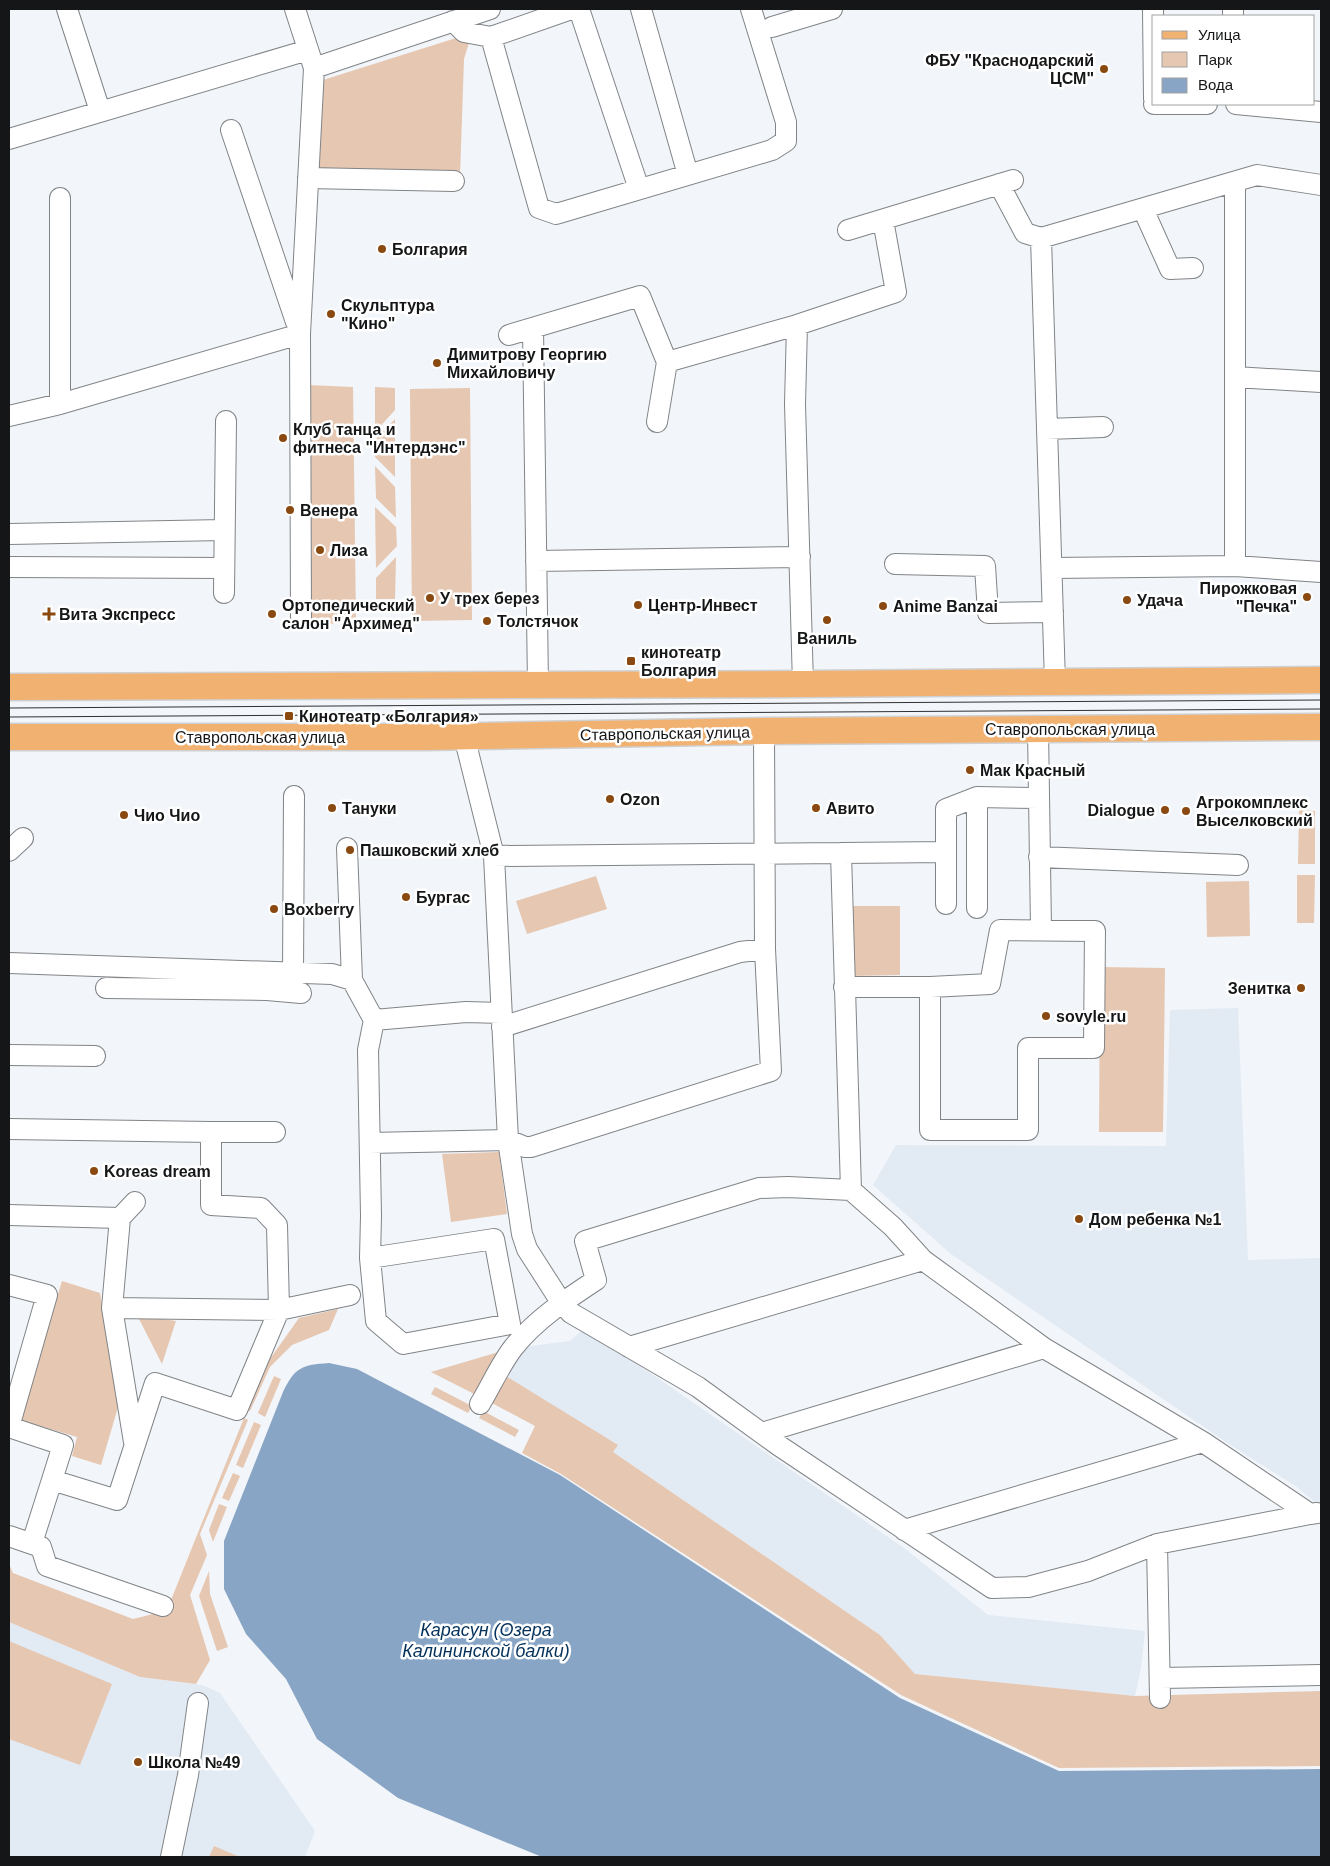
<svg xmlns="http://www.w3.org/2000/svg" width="1330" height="1866" viewBox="0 0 1330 1866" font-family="Helvetica,sans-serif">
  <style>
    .built { fill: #e2eaf4 }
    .green { fill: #e6c7b1 }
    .water { fill: #88a5c5 }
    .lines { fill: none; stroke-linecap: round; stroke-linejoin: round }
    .minor-casing { stroke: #818487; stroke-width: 22 }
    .major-casing { stroke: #d0d0d1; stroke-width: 29 }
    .minor { stroke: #fff; stroke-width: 20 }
    .major { stroke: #f1b171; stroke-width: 26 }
    .tram { stroke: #303133; stroke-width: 1 }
    .poi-dot { fill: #894910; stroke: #fff; stroke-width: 2 }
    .labels { text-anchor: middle; stroke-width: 5; stroke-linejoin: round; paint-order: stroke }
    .poi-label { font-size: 16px; font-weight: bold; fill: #151617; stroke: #fff; text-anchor: start }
    .street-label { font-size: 16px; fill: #151617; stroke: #fff }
    .water-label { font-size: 18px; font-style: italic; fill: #04315b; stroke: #fff }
  </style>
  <rect width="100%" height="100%" fill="#f2f5f9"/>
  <path class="built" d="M1238,1008L1248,1260L1321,1258V1505H1318L1297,1487L1229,1444L951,1254L873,1185L896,1145L1166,1146L1170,1010Z
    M585,1328L904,1548L988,1615L1145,1631L1141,1668L1135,1696L915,1674L880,1635L613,1452L617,1445L506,1376L523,1347L570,1341Z
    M9,1622L140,1677L202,1685L220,1693L315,1831L305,1857H9Z"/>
  <path class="green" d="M472,33L464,59L460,177L316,173L323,80Z
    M308,385L353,387L356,623L308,624Z
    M375,387L395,388V410L375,432Z
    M470,388L472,620L412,621L410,389Z
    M395,419V477L375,457V440Z
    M375,466L395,487L396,518L376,498Z
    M375,507L396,527L397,546L376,568Z
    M396,557L395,599H376V578Z
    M1299,810L1315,811V864H1298Z
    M1297,875H1315L1314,923H1297Z
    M596,876L607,909L527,934L516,901Z
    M1249,881L1250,936L1207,937L1206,882Z
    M848,906H900V975L848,976Z
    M1100,967L1165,968L1163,1132H1099Z
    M499,1152L507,1214L451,1222L442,1154Z
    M62,1281L100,1293L119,1404L101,1465L72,1456L77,1437L20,1420Z
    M338,1309L329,1330L292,1345L270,1367L250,1411L247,1410L267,1363L299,1318Z
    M137,1315L176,1321L162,1364Z
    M502,1351L478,1396L431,1372Z
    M274,1376L281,1379L265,1417L258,1413Z
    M506,1376L618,1445L613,1452L880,1635L915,1674L1135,1696L1321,1691V1766L1059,1768L901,1695L561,1474L522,1453L535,1426L490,1402Z
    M435,1387L472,1406L468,1413L431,1394Z
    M483,1411L519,1430L515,1437L479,1418Z
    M244,1418L248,1420L200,1534L207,1555L190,1595L210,1660L196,1684L140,1677L9,1622V1564L13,1573L133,1619L161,1612L171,1600Z
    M254,1422L261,1425L243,1468L236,1465Z
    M233,1473L240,1476L229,1501L222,1498Z
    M219,1504L227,1507L213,1542L209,1530Z
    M209,1571L210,1594L228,1647L217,1651L199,1596Z
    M9,1641L112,1684L80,1765L9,1739Z
    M214,1846L240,1857H209Z"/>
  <path class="water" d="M329,1363L357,1369L560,1475L900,1698L1059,1771L1321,1769V1857H542L398,1798L317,1739L286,1679L246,1634L224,1589V1541L283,1392C295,1367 302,1365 329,1363Z"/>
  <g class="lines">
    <g class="minor-casing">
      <path id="minor" d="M67,9L100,111
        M295,9L314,68L300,334L301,618
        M579,9L639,189
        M641,9L688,175
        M1153,9L1154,99
        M1233,9V16
        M453,21L464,32L491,37L539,208L556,214L772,150L786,141V122L751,9
        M772,27L832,9
        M491,37L571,9
        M314,68L490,9
        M1154,104H1207
        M1236,104L1321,112
        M231,130L296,322
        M9,139L308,50
        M308,178L454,181
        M1235,182V566
        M999,184L1025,233L1041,238L1257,175L1321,185
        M60,198V404
        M1143,209L1170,269L1193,268
        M848,230L1013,180
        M1041,238L1055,682
        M533,328L538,685
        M509,335L640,296L667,362L797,325
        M1235,377L1321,382
        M9,416L60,404L300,334
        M657,422L667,362
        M1047,429L1103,427
        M9,534L224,530
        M536,561L800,557
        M895,564L985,566L988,613L1053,612
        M9,567L224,568
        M1052,568L1235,566L1321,572
        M224,593L226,421
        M803,684L795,404L797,325L896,292L883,220
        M1038,729L1041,929
        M464,736L494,856L508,1140L525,1147H531L771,1071L765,949L764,731
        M977,797V908
        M347,848L352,980
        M9,851L23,838
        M494,856L946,852
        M1039,857L1238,865
        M946,904V809L977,797L1039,798
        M9,963L332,974L352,980L374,1020L466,1012L501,1013
        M293,973L294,796
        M844,987H930V1130H1028V1048H1094L1095,931L1000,930L990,984L930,987
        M106,988L267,990L301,993
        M502,1027L740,952L765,949
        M9,1055L95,1056
        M9,1129L211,1132V1205L261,1208L277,1225L279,1310L112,1308
        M211,1132H275
        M370,1143L508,1140L522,1234L527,1249L561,1302L571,1313L698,1387L778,1445L992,1588L1028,1587L1088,1571L1157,1544L1310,1514
        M851,1190L893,1227L923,1260L1044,1348L1203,1442L1310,1514L1317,1513
        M9,1215L120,1218L135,1202
        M120,1218L112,1308L134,1442
        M370,1258L494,1239L510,1324L403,1344L376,1321L370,1258L371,1216L368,1050L374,1020
        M9,1285L47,1295L9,1427L63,1445L52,1480
        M629,1347L923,1260
        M480,1404C491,1386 500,1365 513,1348C535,1320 567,1299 596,1280L585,1241L759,1188L788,1187L851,1190L841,853
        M762,1433L1044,1348
        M904,1530L1203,1442
        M9,1536L41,1547L47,1566L163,1606
        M32,1543L52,1480L117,1500L155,1383L237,1410L279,1310L350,1295
        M1157,1544L1160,1698
        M1161,1678L1321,1675
        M171,1857L188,1775L198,1703"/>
    </g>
    <g class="major-casing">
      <path id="major" d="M9,687L803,684L1321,680
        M9,737H427L764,731L1321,727"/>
    </g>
    <use href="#minor" class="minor"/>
    <use href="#major" class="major"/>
    <path class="tram" d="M9,708L1321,700
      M9,717L1321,709"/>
  </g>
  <g class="poi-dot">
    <circle cx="1104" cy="69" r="5"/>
    <circle cx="382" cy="249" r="5"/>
    <circle cx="331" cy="314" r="5"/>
    <circle cx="437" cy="363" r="5"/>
    <circle cx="283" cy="438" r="5"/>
    <circle cx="290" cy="510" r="5"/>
    <circle cx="320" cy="550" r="5"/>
    <circle cx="1307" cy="597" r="5"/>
    <circle cx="430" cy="598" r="5"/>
    <circle cx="1127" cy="600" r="5"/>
    <circle cx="638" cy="605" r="5"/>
    <circle cx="883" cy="606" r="5"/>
    <path d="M46.5 606.5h5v5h5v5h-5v5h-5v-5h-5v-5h5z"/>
    <circle cx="272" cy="614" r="5"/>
    <circle cx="827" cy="620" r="5"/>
    <circle cx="487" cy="621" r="5"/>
    <rect x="626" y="656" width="10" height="10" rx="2.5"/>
    <rect x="284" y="711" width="10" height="10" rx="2.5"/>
    <circle cx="970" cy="770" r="5"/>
    <circle cx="610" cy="799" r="5"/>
    <circle cx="332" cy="808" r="5"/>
    <circle cx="816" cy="808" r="5"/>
    <circle cx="1165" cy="810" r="5"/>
    <circle cx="1186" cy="811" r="5"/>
    <circle cx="124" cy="815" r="5"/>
    <circle cx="350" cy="850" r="5"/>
    <circle cx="406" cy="897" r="5"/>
    <circle cx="274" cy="909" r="5"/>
    <circle cx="1301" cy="988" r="5"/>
    <circle cx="1046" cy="1016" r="5"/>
    <circle cx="94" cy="1171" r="5"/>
    <circle cx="1079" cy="1219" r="5"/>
    <circle cx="138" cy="1762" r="5"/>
  </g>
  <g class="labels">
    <g class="poi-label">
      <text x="1094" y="66" text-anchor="end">ФБУ "Краснодарский<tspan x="1094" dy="18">ЦСМ"</tspan></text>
      <text x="392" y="255">Болгария</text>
      <text x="341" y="311">Скульптура<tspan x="341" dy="18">"Кино"</tspan></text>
      <text x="447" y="360">Димитрову Георгию<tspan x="447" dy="18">Михайловичу</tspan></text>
      <text x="293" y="435">Клуб танца и<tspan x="293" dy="18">фитнеса "Интердэнс"</tspan></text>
      <text x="300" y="516">Венера</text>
      <text x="330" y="556">Лиза</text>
      <text x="1297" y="594" text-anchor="end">Пирожковая<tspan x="1297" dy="18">"Печка"</tspan></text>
      <text x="440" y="604">У трех берез</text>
      <text x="1137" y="606">Удача</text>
      <text x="282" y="611">Ортопедический<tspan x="282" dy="18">салон "Архимед"</tspan></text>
      <text x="648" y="611">Центр-Инвест</text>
      <text x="893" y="612">Anime Banzai</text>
      <text x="59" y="620">Вита Экспресс</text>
      <text x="497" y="627">Толстячок</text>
      <text x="827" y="644" text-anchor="middle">Ваниль</text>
      <text x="641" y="658">кинотеатр<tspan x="641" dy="18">Болгария</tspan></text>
      <text x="299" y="722">Кинотеатр «Болгария»</text>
      <text x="980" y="776">Мак Красный</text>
      <text x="620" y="805">Ozon</text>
      <text x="1196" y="808">Агрокомплекс<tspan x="1196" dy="18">Выселковский</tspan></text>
      <text x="342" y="814">Тануки</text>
      <text x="826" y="814">Авито</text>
      <text x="1155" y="816" text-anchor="end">Dialogue</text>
      <text x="134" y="821">Чио Чио</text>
      <text x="360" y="856">Пашковский хлеб</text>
      <text x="416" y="903">Бургас</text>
      <text x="284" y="915">Boxberry</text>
      <text x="1291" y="994" text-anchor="end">Зенитка</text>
      <text x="1056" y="1022">sovyle.ru</text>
      <text x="104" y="1177">Koreas dream</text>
      <text x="1089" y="1225">Дом ребенка №1</text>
      <text x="148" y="1768">Школа №49</text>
    </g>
    <g class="street-label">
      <text x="1070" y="735">Ставропольская улица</text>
      <text transform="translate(665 733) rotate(-1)" y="6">Ставропольская улица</text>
      <text x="260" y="743">Ставропольская улица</text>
    </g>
    <g class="water-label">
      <text x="486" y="1636">Карасун (Озера<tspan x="486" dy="21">Калининской балки)</tspan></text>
    </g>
  </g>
  <rect width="1330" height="1866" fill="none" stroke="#151617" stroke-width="20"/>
  <rect x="1152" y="15" width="162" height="90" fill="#ffffff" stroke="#a1a2a2"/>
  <rect x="1162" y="31" width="25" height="8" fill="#f1b171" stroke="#a1a2a2"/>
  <text x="1198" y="40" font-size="15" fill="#151617">Улица</text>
  <rect x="1162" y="52" width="25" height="15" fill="#e6c7b1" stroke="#a1a2a2"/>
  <text x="1198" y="65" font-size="15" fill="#151617">Парк</text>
  <rect x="1162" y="78" width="25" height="15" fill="#88a5c5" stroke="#a1a2a2"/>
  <text x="1198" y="90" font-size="15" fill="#151617">Вода</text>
</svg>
